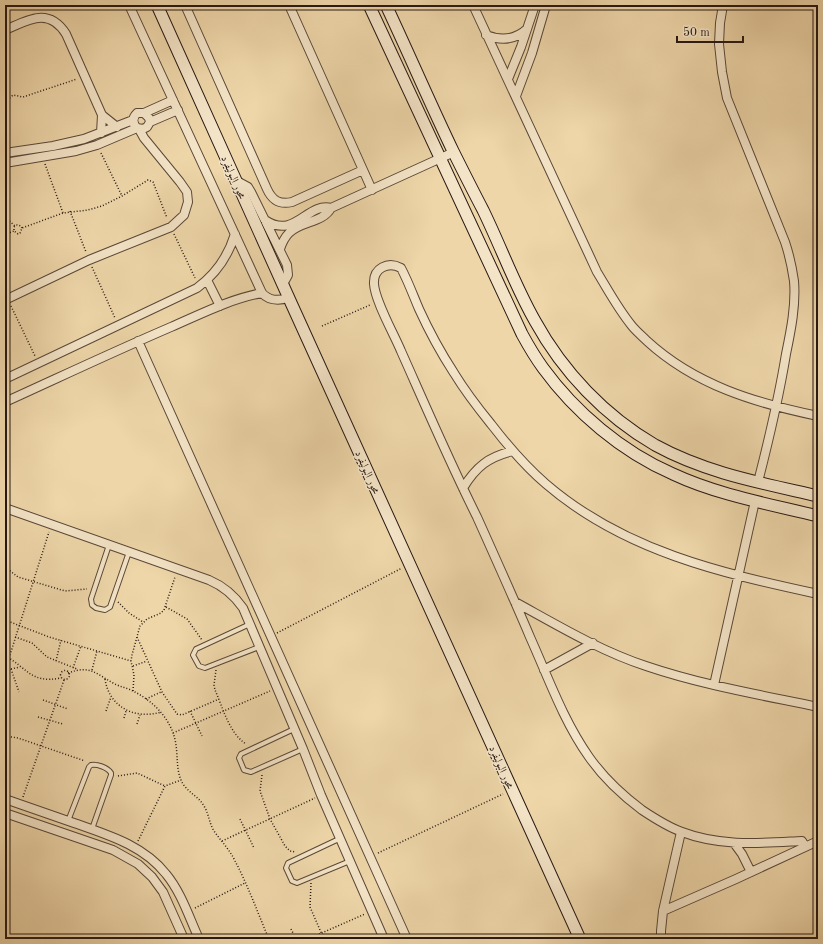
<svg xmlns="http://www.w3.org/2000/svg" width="823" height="944" viewBox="0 0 823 944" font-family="'Old Standard TT',Amiri,serif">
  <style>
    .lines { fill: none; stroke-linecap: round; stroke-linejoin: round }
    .lane-casing { stroke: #594838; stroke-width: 6 }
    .street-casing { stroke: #594838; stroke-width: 10 }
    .secondary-casing { stroke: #271813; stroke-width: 13 }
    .path { stroke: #271813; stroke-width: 1.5; stroke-dasharray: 1 2; stroke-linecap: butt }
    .lane { stroke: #f4e4c7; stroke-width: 4 }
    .street { stroke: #f4e4c7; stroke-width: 8 }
    .secondary { stroke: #f4e4c7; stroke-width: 11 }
    .labels { text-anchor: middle; stroke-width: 3; stroke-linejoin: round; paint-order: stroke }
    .street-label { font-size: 11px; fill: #271813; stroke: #f4e4c7 }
  </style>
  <rect width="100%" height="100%" fill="#eed6a9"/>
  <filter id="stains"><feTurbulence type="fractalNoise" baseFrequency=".005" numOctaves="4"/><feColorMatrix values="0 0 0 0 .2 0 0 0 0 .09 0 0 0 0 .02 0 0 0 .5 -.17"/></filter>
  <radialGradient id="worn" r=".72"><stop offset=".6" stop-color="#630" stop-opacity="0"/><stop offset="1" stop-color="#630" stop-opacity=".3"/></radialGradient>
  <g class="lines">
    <g class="lane-casing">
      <path id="lane" d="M5,517L8,509
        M109,545L91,599L92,605L96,608L105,610L110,607L129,552
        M250,624L196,649L193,655L199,666L205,668L259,647
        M294,729L241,754L239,758L244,770L251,772L303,749
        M68,821L89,767L91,765C97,764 107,767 111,773V775L92,829
        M341,838L288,863L286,868L292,881L297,883L350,861"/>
    </g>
    <g class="street-casing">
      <path id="street" d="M129,5L262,293C269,301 278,301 289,298
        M185,5L267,189C272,200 279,205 292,202L363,170
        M289,5L372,190
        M473,5L597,272C608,290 618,309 632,326C636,331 642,336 647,341C695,385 755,403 818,416
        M723,5L720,23L719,44L722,72L727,98L785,242C789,254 792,267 794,281C796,305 791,330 786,354C779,397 769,439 758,482
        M5,30C27,21 48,6 66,34L102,115L117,127
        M486,35C501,41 515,40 527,29
        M508,79L521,47L535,5
        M516,96L532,53L546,5
        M144,113L173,100
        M150,122L149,118L144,113H137C132,118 132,123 137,128L143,129L147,127L150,122L178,110
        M101,133L102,115
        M5,153L53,146L84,139L133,120
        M5,163L76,151L97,145L137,128
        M235,180L248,187L251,192L287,265L288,275L283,284
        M265,220C295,240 307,202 331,208
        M280,249C282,243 284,238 289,233C301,221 323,223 331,208L454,152
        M207,280L220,306
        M5,300L89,260L171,227L184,215L188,202L187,192L180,182L144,138L139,129
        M138,341L407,939
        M5,379L197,288C216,274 228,257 235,234
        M5,402C60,377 115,351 171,327C201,314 230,299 262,293
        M463,488C476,467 488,457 513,451
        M5,508L209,580C223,586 234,595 243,608L303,749L321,795L384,939
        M515,602C557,625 600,651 646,666C702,685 761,695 818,707
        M544,670L593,643
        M714,685L755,501
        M5,799C28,807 51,815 74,823C108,835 143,845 166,874C181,892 189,917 199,939
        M5,813L113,850L138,864L152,877L163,892L184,939
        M734,843L742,854L751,872
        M805,846L802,841C762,843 721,847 682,832C668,827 654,818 642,810C622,795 603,777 589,757C563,720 548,677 530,637C513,597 495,557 477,517C450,463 426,407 401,351C394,334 375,301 374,284C373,268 388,261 401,268C408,281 413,295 419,309C429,331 441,353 454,373C465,391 478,408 491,424C508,446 525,466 546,484C624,551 721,573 818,594
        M663,911L736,879L818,841
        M661,939V931L663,911L681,832"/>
    </g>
    <g class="secondary-casing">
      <path id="secondary" d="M157,5L292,305L580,939
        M369,5L522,334C528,345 535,357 543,368C575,412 622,452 673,474C718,495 769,504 818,516
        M386,5C409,54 430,103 453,151C463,171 473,191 483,210C501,247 515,286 535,321C563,372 605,416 655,445C706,473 762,483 818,496"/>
    </g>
    <path class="path" d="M5,102L13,95L23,97L77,79
      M101,153L122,196
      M45,164L63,213
      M70,211L86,252
      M5,217L15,226
      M22,228L21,226L17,225L14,227V231L18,234L20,233L22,228L63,213L88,210L102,206L122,196L148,180L153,182L167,218
      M174,234L195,278
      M5,236L9,233L14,231
      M92,267L115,318
      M11,306L35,356
      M322,326L370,305
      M5,567L18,577L65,591L87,589
      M118,602L129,613L143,622
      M166,607L187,619L202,640
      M5,620L49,637L131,661
      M277,633L402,568
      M15,637L32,643L47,657L77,669
      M137,637L162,692L177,714L182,715L219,699
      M5,656C27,667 30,684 61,678
      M9,658L49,532
      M56,661L61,640
      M133,666L147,661
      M73,668L81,646
      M5,669H11L20,667
      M11,669L19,692
      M92,670L97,651
      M216,670L214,685L215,690C223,708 229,733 246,744
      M60.5 675a4.5 4.5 0 1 1 9 0a4.5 4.5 0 1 1-9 0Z
      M68,673C90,665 95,673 113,683C120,687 128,688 135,692C156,703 173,722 176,745C178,759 176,772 183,784C189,793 199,797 204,806C209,814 209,823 214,831C221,841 230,850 235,861C248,885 258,914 269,939
      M105,679C109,707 135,720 161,712
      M133,691L134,675L131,661L132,655L140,626L147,619L161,613L164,610L175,577
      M146,699L161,692
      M43,700L68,709
      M106,711L111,697
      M190,711L202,736
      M38,717L63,724
      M124,718L126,711
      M137,724L140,715
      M173,733L270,691
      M5,736L18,738L85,761
      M262,775L260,791L270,819L285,846L290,851L296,852
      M118,776L137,773L165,786
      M23,797L64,680
      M240,819L254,848
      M138,841L165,786L181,780
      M222,841L315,798
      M378,853L503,794
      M311,883L310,907L324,939
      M195,908L245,883
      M291,929L296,939
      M308,939L365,914"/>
    <use href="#lane" class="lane"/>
    <use href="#street" class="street"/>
    <use href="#secondary" class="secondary"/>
  </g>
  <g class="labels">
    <g class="street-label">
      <text transform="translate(234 177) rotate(66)" y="4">محور البوليفرد</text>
      <text transform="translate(368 472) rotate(66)" y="4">محور البوليفرد</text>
      <text transform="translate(502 767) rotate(66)" y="4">محور البوليفرد</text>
    </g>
  </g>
  <rect width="823" height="944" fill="none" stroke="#eed6a9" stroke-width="20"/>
  <rect x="6" y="6" width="811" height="932" fill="none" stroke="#271813" stroke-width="2"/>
  <rect x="10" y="10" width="803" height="924" fill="none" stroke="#271813"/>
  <path d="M677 36v6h66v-6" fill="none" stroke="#271813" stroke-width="2"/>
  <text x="683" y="36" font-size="12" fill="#271813" stroke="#f4e4c7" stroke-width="3" paint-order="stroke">50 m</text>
  <rect width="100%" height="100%" filter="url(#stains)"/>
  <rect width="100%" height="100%" fill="url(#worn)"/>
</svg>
